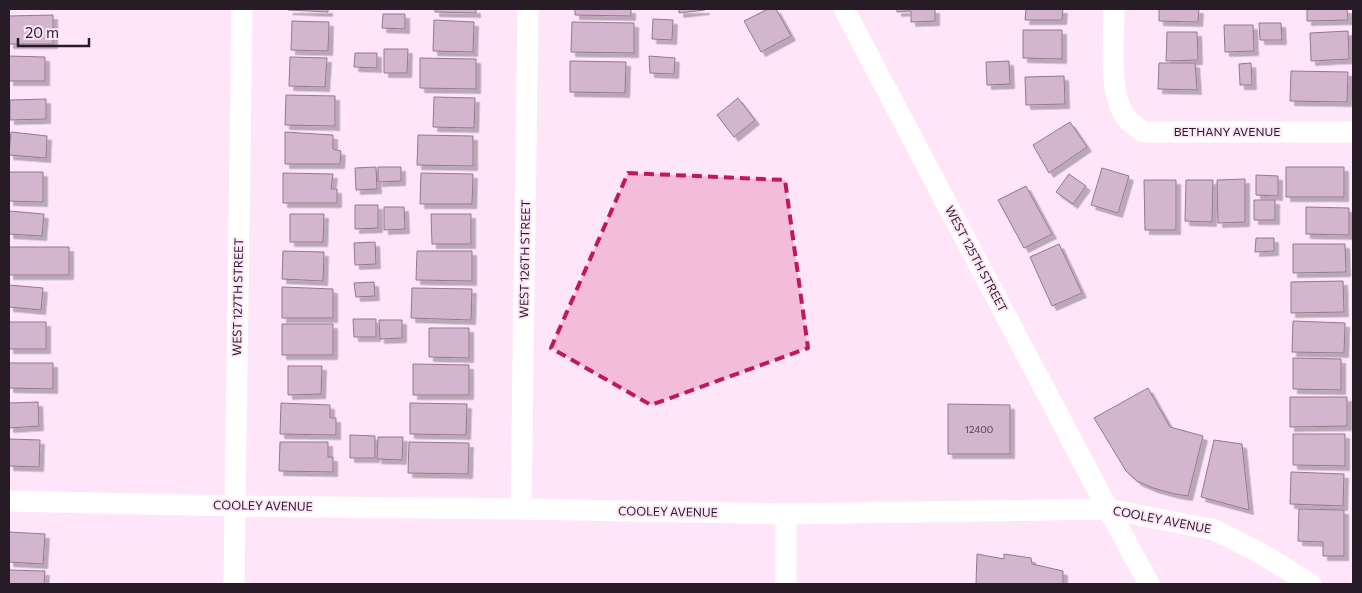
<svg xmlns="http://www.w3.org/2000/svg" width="1362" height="593" viewBox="0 0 1362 593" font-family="Commissioner,sans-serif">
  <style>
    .building { fill: #d3b5ce; stroke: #94788f; filter: url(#shadow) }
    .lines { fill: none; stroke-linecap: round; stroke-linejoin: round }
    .street { stroke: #fff; stroke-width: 21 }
    .marked { fill: #c2185b; fill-opacity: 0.2; stroke: #c2185b; stroke-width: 4; stroke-dasharray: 10 6; stroke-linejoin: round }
    .labels { text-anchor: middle; stroke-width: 4; stroke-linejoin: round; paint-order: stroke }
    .number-label { font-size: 10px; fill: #52424f }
    .street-label { font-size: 12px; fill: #271c25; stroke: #ffe5fa }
  </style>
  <defs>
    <filter id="shadow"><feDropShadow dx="4.5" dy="4.5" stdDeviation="0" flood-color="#0004"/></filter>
  </defs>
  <rect width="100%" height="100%" fill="#ffe5fa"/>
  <path class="building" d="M289,9H328V12L288,10Z
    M435,9H476V13L435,12Z
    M575,9H631V16L575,15Z
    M679,9H705V10L679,13Z
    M768,9H776L791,36L761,52L744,21Z
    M897,9H935V21L911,22V11L897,12Z
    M1026,9H1063L1062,20H1025Z
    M1159,9H1199L1198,22L1159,21Z
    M1307,9H1347L1348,20L1307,21Z
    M383,14H405V29L382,28Z
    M53,15V44H9V16Z
    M653,19L673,20L672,40L652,39Z
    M434,20L474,22L473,52L433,51Z
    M292,21L329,22L328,51L291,50Z
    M572,22L634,23V53L571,52Z
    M1259,23H1281L1282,40H1260Z
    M1224,25H1253L1254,51L1225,52Z
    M1023,30H1062V59L1023,58Z
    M1348,31L1349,59L1311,61L1310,33Z
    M1167,32H1197L1198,60L1166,61Z
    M384,49H408L407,73H384Z
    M355,53H377V68L354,67Z
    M9,56L45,57V81H9Z
    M649,56L675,58L674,74L650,73Z
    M290,57L327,58L325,87L289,86Z
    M420,58L476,59V89L420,88Z
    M570,61L626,62L625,93L570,92Z
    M1009,61L1010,84L987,85L986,62Z
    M1159,63H1195L1197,90L1158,89Z
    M1251,63L1252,85H1240L1239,64Z
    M1291,71L1348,72L1347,102L1290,101Z
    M1064,76L1065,104L1026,105L1025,77Z
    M286,95L335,96V126L285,125Z
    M434,97L475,98L474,128L433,127Z
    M738,98L755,120L734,137L717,115Z
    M46,99V119L10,120V100Z
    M1070,122L1087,147L1049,173L1033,145Z
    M11,132L47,136L46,158L9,155Z
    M285,132L333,135V149L341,151L340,164H285Z
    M418,135L473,136V166L417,165Z
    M376,167L377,189L356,190L355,168Z
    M378,167H401V181L378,182Z
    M1286,167H1344V197H1286Z
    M1102,168L1129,176L1118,213L1091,205Z
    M9,172H43V202L9,201Z
    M283,173L333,174L331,189H337V203H283Z
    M421,173L473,174L472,204H420Z
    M1069,174L1086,186L1073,204L1056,192Z
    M1256,175L1278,176V196L1256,195Z
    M1245,179V222L1218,223L1217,180Z
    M1144,180H1176V230H1145Z
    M1186,180H1213L1212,222L1185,221Z
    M1026,186L1052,234L1024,248L998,200Z
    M1254,200H1275V220H1254Z
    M355,205H378V228L355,229Z
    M384,207H404L405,229L384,230Z
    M1306,207L1349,208V235L1306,234Z
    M9,211L44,214L42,236L9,234Z
    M290,214H324L323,242H290Z
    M431,214H471V244H432Z
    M1256,238H1274V251L1255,252Z
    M375,242L376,264L355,265L354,243Z
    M1059,244L1082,293L1052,306L1030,257Z
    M1293,244H1345L1346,272L1293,273Z
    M9,247H69V275H9Z
    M283,251L324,252L323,281L282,279Z
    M417,251H472V281L416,280Z
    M1343,281L1344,312L1291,313V282Z
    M374,282L375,296L356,297L354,283Z
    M9,285L43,288L41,310L9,307Z
    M282,287L333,289V318H282Z
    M412,288L472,289L471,320L411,318Z
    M353,319H376V337H354Z
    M379,320H402V338L380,339Z
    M1293,321L1345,323L1344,353L1292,352Z
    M9,322H46V349H9Z
    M282,324H333V355H282Z
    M429,328H469V358L429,357Z
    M1293,358L1341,359V390L1293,389Z
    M9,363H53V389L9,388Z
    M413,364L469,365V395H413Z
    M288,366H322L321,394L288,395Z
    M1148,388L1170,427L1203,436L1188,496L1175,494L1153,488L1137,481L1126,471L1094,418Z
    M1290,397H1347V426L1290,427Z
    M38,402L39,426L9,428V403Z
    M281,403L330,405V418H336V435L280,434Z
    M410,403L467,404L466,435L410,434Z
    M948,404L1010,405V454H948Z
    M1293,434H1345V466L1293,465Z
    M350,435L375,436V458H350Z
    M378,437H403L402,460L377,459Z
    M9,439L40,440L39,467L9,466Z
    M1214,440L1242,444L1249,510L1201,497Z
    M280,442H328V457H333V472L279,471Z
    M409,442L469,443L468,474L408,473Z
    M1291,472L1344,474L1343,506L1290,504Z
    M1299,509L1344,510V556H1323V542L1298,541Z
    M9,532L45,534L43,564L9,562Z
    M977,554L1004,559V554L1031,558L1032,564L1063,571V584H976Z
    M9,570L45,571L44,584H9Z"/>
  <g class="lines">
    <path class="street" d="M844,9L1092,479L1149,584
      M1114,9C1114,39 1108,91 1125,116C1129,122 1137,127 1143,132H1353
      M9,501L235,506L521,509L786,514L1108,509L1215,530L1262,554L1311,584
      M521,509L528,9
      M786,514V584
      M234,584L242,9"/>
  </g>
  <path class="marked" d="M628,173L785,180L808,348L651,405L551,348Z"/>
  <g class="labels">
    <g class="number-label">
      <text x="979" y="433">12400</text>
    </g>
    <g class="street-label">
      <text x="1227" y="136">BETHANY AVENUE</text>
      <text transform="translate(525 259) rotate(-89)" y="4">WEST 126TH STREET</text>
      <text transform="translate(976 259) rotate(62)" y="4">WEST 125TH STREET</text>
      <text transform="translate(238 297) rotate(-89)" y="4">WEST 127TH STREET</text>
      <text transform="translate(263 506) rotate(1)" y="4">COOLEY AVENUE</text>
      <text transform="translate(668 512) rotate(1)" y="4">COOLEY AVENUE</text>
      <text transform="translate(1162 520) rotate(11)" y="4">COOLEY AVENUE</text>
    </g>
  </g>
  <rect width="1362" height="593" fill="none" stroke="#271c25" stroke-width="20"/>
  <path d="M18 38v8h71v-8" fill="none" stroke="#271c25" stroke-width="2.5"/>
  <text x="25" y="38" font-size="15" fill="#271c25" stroke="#ffe5fa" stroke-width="4" paint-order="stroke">20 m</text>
</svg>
